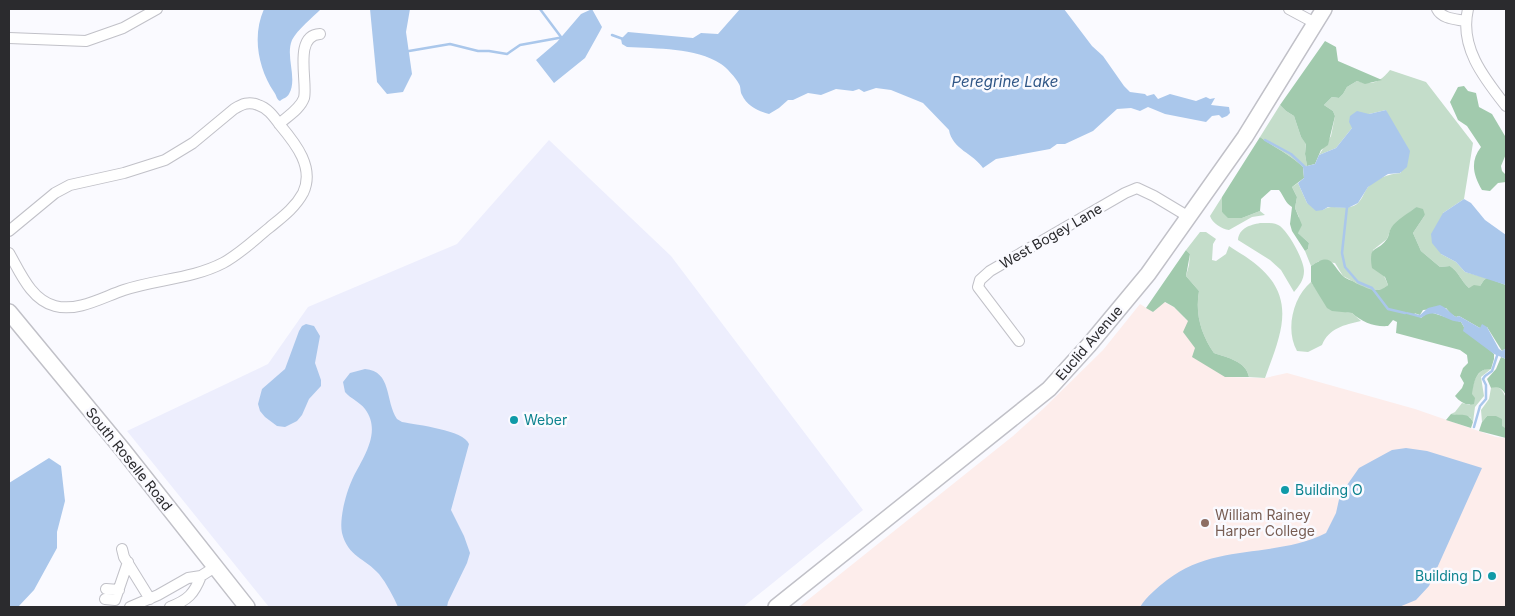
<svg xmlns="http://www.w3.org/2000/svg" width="1515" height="616" viewBox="0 0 1515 616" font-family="Inter,sans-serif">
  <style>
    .built { fill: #edeefd }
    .education { fill: #fdedeb }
    .green { fill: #c4ddca }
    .forest { fill: #a1caad }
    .water { fill: #aac7eb }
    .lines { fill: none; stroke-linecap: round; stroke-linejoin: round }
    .stream { stroke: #aac7eb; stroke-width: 2.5 }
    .street-casing { stroke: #c1c1c8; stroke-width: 12 }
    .secondary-casing { stroke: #c1c1c8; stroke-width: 18 }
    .street { stroke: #fff; stroke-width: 10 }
    .secondary { stroke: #fff; stroke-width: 15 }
    .culture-dot { fill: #0f9aa8; stroke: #fafaff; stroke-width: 2 }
    .education-dot { fill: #8d6e63; stroke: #fafaff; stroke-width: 2 }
    .labels { text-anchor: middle; stroke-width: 5; stroke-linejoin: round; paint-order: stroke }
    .street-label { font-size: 14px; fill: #2b2b2e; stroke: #fafaff }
    .culture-label { font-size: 14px; fill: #0d838f; stroke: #fafaff; text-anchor: start }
    .education-label { font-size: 14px; fill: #785e54; stroke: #fafaff; text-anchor: start }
    .water-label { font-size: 15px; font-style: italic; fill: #315787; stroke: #fafaff }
  </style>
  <rect width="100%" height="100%" fill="#fafaff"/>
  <path class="built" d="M549,140L671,256L863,510L743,607H269L127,431L268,364L308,307L457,244Z"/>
  <path class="education" d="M1164,302L1174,307L1188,321L1225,377L1265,378L1287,373L1415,409L1496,437L1506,438V607H799L1013,436L1043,409L1103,350L1140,304L1153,312Z"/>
  <path class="green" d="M1390,70L1426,82L1473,143L1464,199L1443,213L1441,254L1456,262L1465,272L1487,278L1484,280L1480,286L1469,288C1461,281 1459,272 1450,266L1440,267L1421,251L1413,233L1425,215L1416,207L1391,228L1387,239L1373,250L1388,285L1383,289L1371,291L1343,276L1335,263L1319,261L1311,266L1305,251L1308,249L1309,243L1298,233L1299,217L1295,208L1297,197L1292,187L1298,183L1307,203L1323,210C1333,203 1346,212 1357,204C1362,200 1364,192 1368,187C1376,178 1389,174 1401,173L1386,110L1369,114L1352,128L1336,148L1319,155L1331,136L1335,116L1333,111L1324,105L1332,97L1339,98L1343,94L1347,87L1357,81C1372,86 1380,82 1390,70Z
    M1280,105L1286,111L1294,116L1301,137L1306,143L1305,154L1307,166L1303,167C1289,154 1275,148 1260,137Z
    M1222,197V212L1242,218L1260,211L1265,215L1252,217L1229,230C1222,229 1212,223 1210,216Z
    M1260,223C1267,223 1274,222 1280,226C1289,233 1304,260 1304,271C1304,280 1299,286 1294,292L1281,270L1270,260L1238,240C1239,228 1250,225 1260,223Z
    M1200,232H1206L1216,239L1213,244L1212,260L1216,261L1226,254L1229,246C1238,252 1249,258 1258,266C1298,300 1280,336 1265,378L1249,377C1246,361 1228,358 1214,353C1201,334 1195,314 1199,291L1186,276L1189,265L1190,254L1186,250Z
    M1311,282C1321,297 1334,312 1352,313L1361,321C1344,325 1329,328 1322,345L1308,352L1297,351C1285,330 1293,297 1311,282Z
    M1485,369H1491L1481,377L1484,396L1475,407L1473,422L1470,417L1451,414L1455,412L1462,403L1470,405C1472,392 1472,375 1485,369Z
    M1496,386C1511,393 1506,413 1506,428L1505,429L1487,416L1482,422L1481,410L1489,399L1491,388Z"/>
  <path class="forest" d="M1325,41L1336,47L1338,61L1382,80L1365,84L1357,81L1347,87L1343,94L1339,98L1332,97L1324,105L1333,111L1335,116L1328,145L1321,150L1315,164L1307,166L1305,154L1306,144L1301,137L1294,116L1286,111L1280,105Z
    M1464,86L1468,91L1476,93L1479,107L1492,114L1505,136L1506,154L1501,166L1502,171L1506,175V182L1498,183L1490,191L1482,190C1473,175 1470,161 1481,147L1467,126L1458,120L1450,102L1458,87Z
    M1260,137C1275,148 1289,154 1303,167L1304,178L1292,187L1297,197L1295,208L1302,225L1298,233L1309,243L1308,249L1305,251L1292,231L1290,224L1292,207C1285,203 1284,196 1279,190H1271L1261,199L1260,211L1242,218H1228L1222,212V197Z
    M1416,207L1423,209L1425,215L1413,233L1421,251L1440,267L1450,266C1459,272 1461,281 1469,288L1474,285L1480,286L1484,280L1487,278L1506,285V348L1502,351L1487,327L1480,328L1459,316L1456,317L1451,314L1446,308L1423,310L1420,315L1414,313L1421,318L1427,313H1433L1461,322L1464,327L1494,354V359L1491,369C1476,368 1474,382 1472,394L1475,398L1474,404C1466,406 1460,402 1455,396L1462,388L1464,383L1460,376L1463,368L1468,363L1467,355L1460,350L1396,333L1397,322L1393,320L1388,326C1374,327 1362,322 1352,313L1332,311L1327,308L1311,282V266C1331,252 1331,263 1342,275C1345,279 1352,280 1356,283C1367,288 1377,295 1388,285L1385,277L1372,268C1368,244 1377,253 1387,239C1389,236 1389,231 1391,228C1397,219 1408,214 1416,207Z
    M1186,250L1190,254L1186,276L1199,291C1195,314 1201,334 1214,353C1228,358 1246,361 1249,377H1225L1192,357L1195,348L1183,332L1188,321L1174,307L1165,302L1153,312L1146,308Z
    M1501,357L1506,359V395C1502,388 1498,386 1491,388L1487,379L1496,369Z
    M1451,414C1461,416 1468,412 1473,422L1471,428L1446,420Z
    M1487,416H1496L1502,419V426L1505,428H1506V438L1479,431L1482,422Z"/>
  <path class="water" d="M264,9H321C313,17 297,30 292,40C285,57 298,78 289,94C287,98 283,98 280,101C276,99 277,96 274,92C258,68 252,36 264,9Z
    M370,9H410L406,32L412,74L403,92L387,94L377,82Z
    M592,9L602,27L600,31L585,58L554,83L536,60L557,42L581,14Z
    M740,9H1064L1092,46L1103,56L1124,86L1130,92L1145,94L1147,96L1154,94L1158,99L1170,94L1196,101L1206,97L1210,99L1215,98L1211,105L1229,107L1230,113L1227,116L1222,118L1219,115L1212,116L1206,122L1165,114L1148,107L1140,111L1131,108L1117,109L1093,131L1065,144H1057L1050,149L996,159L983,168C974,154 952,149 949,130L923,103L891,90L876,88L864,92L859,89L853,91L836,89L821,95L808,93L793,100H788L779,108L769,114C758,111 747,106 742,95C740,92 741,87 739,84C736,78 726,67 721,64C695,47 657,49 627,47L622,44L621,39L628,32L693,38L701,33L718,34Z
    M1386,110L1410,151L1407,167L1400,173L1388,174L1368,187L1358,203L1348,208L1328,207L1323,210L1316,211L1307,203L1298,183L1304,178L1303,167L1315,164L1319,155L1336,148L1352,128L1349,122L1350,116L1357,111L1369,114Z
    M1464,199L1471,203L1485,220L1506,235V285L1465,272L1456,262L1441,254L1432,243L1431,234L1443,213Z
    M1440,305C1447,308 1450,313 1456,317L1459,316L1480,328L1482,324L1487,327L1499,349L1502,351L1506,348V359L1494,354L1463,331L1464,327L1461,322C1445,322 1436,306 1421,318L1403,313L1407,312L1420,315L1428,308Z
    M306,324L314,326L320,336L315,363L321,380V386L309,399L302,415L297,421L285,427L277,426L265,417L260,411L258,404L262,389L285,369L299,331L302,326Z
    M365,369C392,371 385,401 397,419L402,422C417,425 464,430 469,444L451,510L464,536L470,553L467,563L448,602L447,607H398C393,596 387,584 379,574C365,558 348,557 342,533C339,519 346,493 352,480C361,460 383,433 365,409C360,402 351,399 345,392L343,382L350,373Z
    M1406,448L1427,451L1482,468L1429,586L1416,600L1399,607H1140C1147,596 1157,588 1167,580C1216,542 1274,559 1326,533L1336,513L1340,495L1359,468L1392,450Z
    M49,458L61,466L65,501L57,532V548L34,590L18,607H9V483Z"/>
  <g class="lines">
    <path class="stream" d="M540,9L561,37
      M612,35L623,39
      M409,51L450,44L478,51H489L507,54L520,45L564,37
      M1265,140L1291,154L1307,169
      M1347,207L1342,253L1345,267L1358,282L1372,288L1388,309L1405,313
      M1474,427L1480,406L1486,399V385L1483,379L1485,376L1492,371L1498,353"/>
    <g class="street-casing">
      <path id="street" d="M1289,9L1315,23
        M1437,9C1442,19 1456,19 1465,21
        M1468,9C1459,47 1484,78 1506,106
        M9,38L86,41L123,28L157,9
        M279,124C288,116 300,109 304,98C308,83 293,35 320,34
        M9,231L55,193L70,185L124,173L165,160L193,143L234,109C242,104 249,101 258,105C268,108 274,117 280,125C296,144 315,168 303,193C295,208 281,218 269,228C254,240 240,254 223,263C192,279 157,279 124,290C103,297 78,312 55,306C31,300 20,272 9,253
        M1019,341L978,287L980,280L990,271L1125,193L1137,188L1154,196L1189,217
        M122,549L124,557L150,599
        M106,589L119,590
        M105,599L115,600L128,562
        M130,607L158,595L188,578L201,576L215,567
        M170,607C188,600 194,594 201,576"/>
    </g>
    <g class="secondary-casing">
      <path id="secondary" d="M9,312L123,450L247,607
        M776,607L1049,389L1089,345L1148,274L1245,137L1324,9"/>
    </g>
    <use href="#street" class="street"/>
    <use href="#secondary" class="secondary"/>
  </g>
  <g class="culture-dot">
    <circle cx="514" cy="420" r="5"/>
    <circle cx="1285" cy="490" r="5"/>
    <circle cx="1492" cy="576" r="5"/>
  </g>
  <circle class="education-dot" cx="1205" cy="523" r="5"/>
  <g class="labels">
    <g class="street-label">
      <text transform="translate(1051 236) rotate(-30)" y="5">West Bogey Lane</text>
      <text transform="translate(1089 343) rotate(-49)" y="5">Euclid Avenue</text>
      <text transform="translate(129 459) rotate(51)" y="5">South Roselle Road</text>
    </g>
    <g class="culture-label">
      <text x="524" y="425">Weber</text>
      <text x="1295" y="495">Building O</text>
      <text x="1482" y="581" text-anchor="end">Building D</text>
    </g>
    <g class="education-label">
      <text x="1215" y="520">William Rainey<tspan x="1215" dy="16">Harper College</tspan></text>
    </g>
    <g class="water-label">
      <text x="1005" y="87">Peregrine Lake</text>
    </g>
  </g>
  <rect width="1515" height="616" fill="none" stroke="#2b2b2e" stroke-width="20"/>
</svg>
